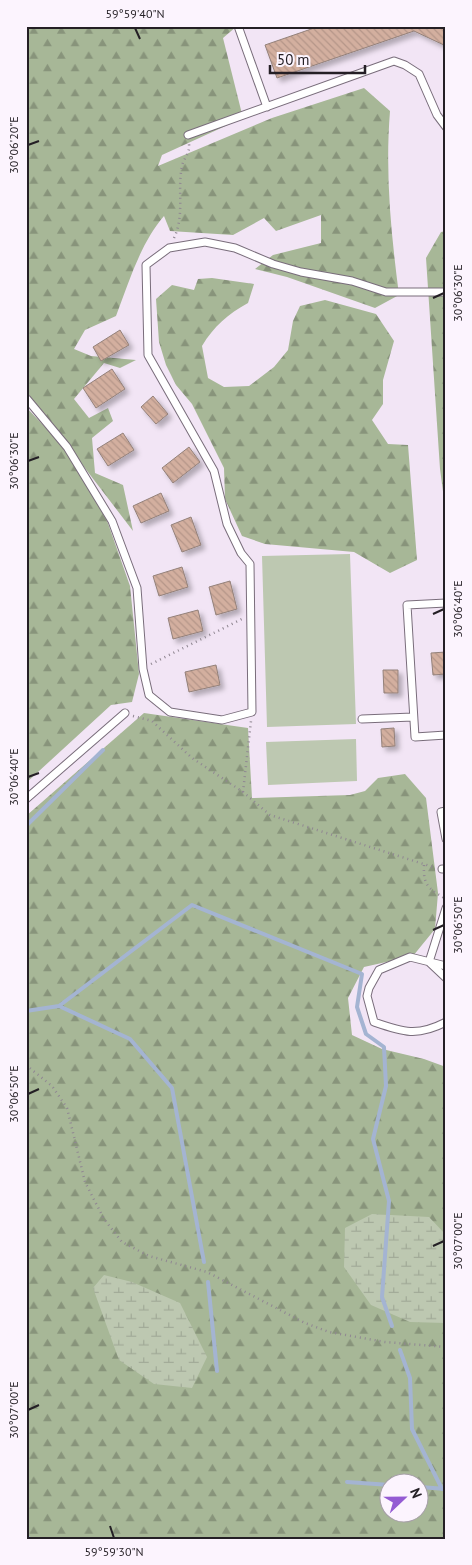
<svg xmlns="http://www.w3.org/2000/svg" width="472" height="1565" viewBox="0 0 472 1565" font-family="'PT Sans',sans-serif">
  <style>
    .forest { fill: url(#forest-firs); fill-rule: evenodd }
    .wetland { fill: url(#wetland-marsh) }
    .park { fill: #bdc8b1 }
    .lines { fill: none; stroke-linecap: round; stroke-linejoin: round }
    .stream { stroke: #a4b4d2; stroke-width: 4 }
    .building { fill: url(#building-back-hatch); stroke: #93817a; filter: url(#shadow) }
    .lane-casing { stroke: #796d7b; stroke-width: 9 }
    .path { stroke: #908792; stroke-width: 2.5; stroke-dasharray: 1 4; stroke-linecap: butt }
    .lane { stroke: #fff; stroke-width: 7 }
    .ticks { fill: none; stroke: #241f25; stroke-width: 2 }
    .neatline { fill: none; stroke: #241f25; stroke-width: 2 }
    .ticks-label { font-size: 12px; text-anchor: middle; fill: #241f25 }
  </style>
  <defs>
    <pattern id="forest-firs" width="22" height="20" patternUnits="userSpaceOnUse" patternTransform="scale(1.25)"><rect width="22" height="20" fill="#a7b797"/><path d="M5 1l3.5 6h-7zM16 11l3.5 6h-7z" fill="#88947b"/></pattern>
    <pattern id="wetland-marsh" width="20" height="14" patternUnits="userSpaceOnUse" patternTransform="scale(1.25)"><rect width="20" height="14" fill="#bdc8b1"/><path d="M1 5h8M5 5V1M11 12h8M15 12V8" fill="none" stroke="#a2ab98"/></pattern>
    <pattern id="building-back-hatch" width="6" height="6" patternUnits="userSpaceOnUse" patternTransform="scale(1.25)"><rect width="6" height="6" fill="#d3af9f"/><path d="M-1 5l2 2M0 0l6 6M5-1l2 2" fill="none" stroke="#b59689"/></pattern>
    <filter id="shadow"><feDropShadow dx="4" dy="4" stdDeviation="2.5" flood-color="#0004"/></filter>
  </defs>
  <rect width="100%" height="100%" fill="#f2e5f5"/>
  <path class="forest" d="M26,26H237L223,38L243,118L162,155L158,166L272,118L364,88L390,111C385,174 391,233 399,295L375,308L287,277L255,269L273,255L321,243V215L276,231L264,218L233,235L170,231L164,216C140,244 129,282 116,316L85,330L74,349L91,356L136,360L120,368L104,363L74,399L89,418L108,408L113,421L92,438L95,473L123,485L133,531L26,391Z
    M446,231V514L440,469L426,258L441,232Z
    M212,278L254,284L248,303C228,314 214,326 202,346L208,378L224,387L249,386L274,367L288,350L293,321L300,306L325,300L376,314L394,341L383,380V404L372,420L388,444L408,445L417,560L390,573L354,552L265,544L242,536L225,499L224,468L192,404L176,385L166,365L159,342L156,299L172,285L194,290L198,279Z
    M26,407L63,446L104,512L130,586L139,674L132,702L111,705L26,783Z
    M144,713L248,728L252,798L350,795L365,791L378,778L405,774L426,798L438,893L435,929L413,956L364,967L348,998L352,1035L382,1049L424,1059L446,1067V1539H26V816ZM390,1482H420V1512H390Z"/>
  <path class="wetland" d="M372,1214L429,1217L446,1235V1323L410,1322L371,1305L344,1267L345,1228Z
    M104,1275L132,1282L180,1303L207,1357L192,1388L154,1384L119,1360L93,1288Z"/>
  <path class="park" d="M350,554L356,724L267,727L262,556Z
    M356,739L357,781L268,785L266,742Z"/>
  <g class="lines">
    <path class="stream" d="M26,826L103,750
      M59,1006L130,1039L172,1088L204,1262
      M26,1011L59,1006L192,905L362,974L357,1007L366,1034L384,1047L386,1086L373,1139L389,1201L382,1297L392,1326
      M208,1282L217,1371
      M400,1350L410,1378L412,1429L442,1489
      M347,1482L390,1485
      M420,1487L446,1489
      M26,1536L30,1539"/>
  </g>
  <path class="building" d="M320,26H446V46L414,31L277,78L265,45Z
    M120,330L129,345L101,361L93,347Z
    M112,369L125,389L96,408L83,388Z
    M153,396L168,414L156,424L141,407Z
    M123,433L134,450L108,466L97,449Z
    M189,447L200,462L173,483L162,468Z
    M161,493L169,511L141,523L133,506Z
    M191,517L201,545L182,552L171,525Z
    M182,567L188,587L159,596L153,576Z
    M230,581L237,609L216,615L209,587Z
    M198,610L203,631L173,639L168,618Z
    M446,652V674L433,675L431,653Z
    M216,665L220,685L189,692L185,672Z
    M383,670H398V693H384Z
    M394,728L395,746L382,747L381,729Z"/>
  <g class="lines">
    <g class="lane-casing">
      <path id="lane" d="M238,26L267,107
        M188,135L394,61L405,65L419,74L437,115L446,127
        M27,399L67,447L112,521L137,588L143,669L149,695L170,712L222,720L252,712L250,564L241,553L227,524L214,471L148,355L146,265L169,248L205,242L235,248L273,264L301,272L352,281L386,292H446
        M446,603L407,605L415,737L446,735
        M362,719L413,717
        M26,799L125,713
        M446,811L441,812L446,839
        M442,869H446
        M429,962L446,908
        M429,962L446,978
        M446,966L410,957L379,970L369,988L367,996L374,1022C403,1032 417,1037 446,1022"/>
    </g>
    <path class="path" d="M174,238C185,215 177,190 182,166C184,157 190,154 189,144
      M151,664L242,619
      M133,716L152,721L192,758L243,792L270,815L433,867
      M243,792L251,721
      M424,865C423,885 428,888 444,898
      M26,1065L52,1086L67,1108L85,1182L104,1219L122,1242L149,1256L207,1272L305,1323L329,1332L385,1342L446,1347"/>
    <use href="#lane" class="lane"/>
  </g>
  <path class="ticks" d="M135,28L140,39M28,145L39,141M433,298L444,293M28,461L39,457M433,614L444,609M28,777L39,773M433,930L444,925M28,1094L39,1089M433,1246L444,1241M28,1410L39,1405M110,1526L114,1538"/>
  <rect width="472" height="1565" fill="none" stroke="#fcf4fe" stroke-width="55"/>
  <g transform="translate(404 1498) rotate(68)"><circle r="24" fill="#fcf4fe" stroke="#a69fa7"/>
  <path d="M0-4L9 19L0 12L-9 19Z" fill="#945bd3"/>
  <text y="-8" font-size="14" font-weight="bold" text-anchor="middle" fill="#241f25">N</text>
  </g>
  <path d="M270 65v8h95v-8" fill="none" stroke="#241f25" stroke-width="2.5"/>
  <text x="277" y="65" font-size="15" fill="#241f25" stroke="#fcf4fe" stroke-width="4" paint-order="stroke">50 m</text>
  <rect x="28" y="28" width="416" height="1510" class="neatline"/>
  <g class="ticks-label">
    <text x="135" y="18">59°59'40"N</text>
    <text transform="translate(14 145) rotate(-90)" y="4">30°06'20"E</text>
    <text transform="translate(458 293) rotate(-90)" y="4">30°06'30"E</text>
    <text transform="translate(14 461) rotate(-90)" y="4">30°06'30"E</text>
    <text transform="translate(458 609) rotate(-90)" y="4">30°06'40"E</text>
    <text transform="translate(14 777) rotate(-90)" y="4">30°06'40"E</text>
    <text transform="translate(458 925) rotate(-90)" y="4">30°06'50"E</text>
    <text transform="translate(14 1094) rotate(-90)" y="4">30°06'50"E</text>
    <text transform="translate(458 1241) rotate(-90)" y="4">30°07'00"E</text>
    <text transform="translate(14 1410) rotate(-90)" y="4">30°07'00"E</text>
    <text x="114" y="1556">59°59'30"N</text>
  </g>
</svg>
